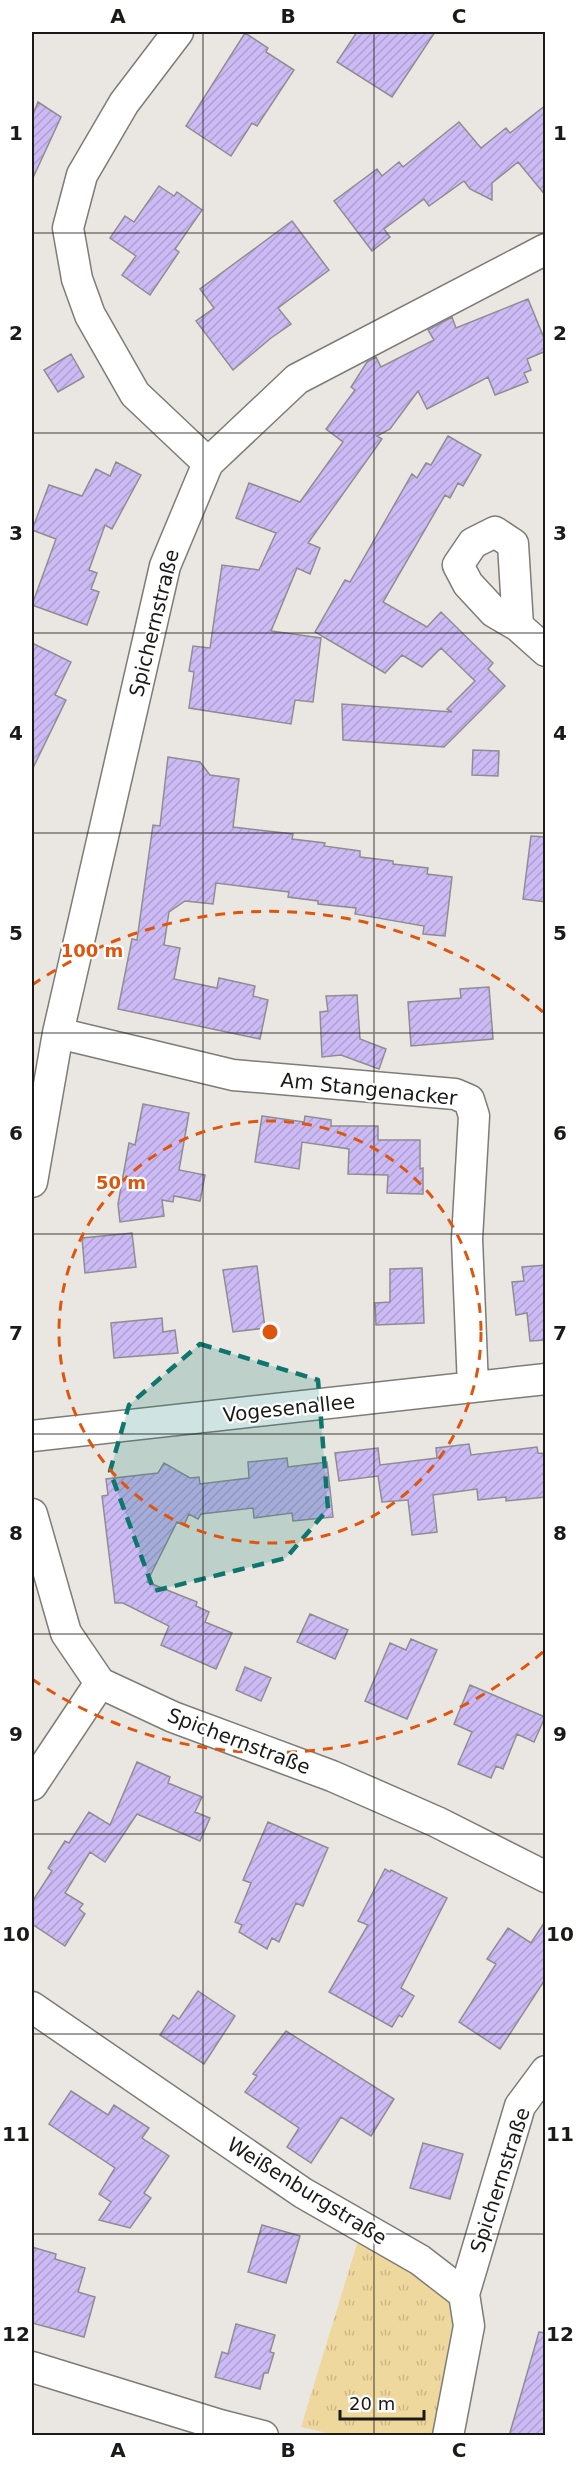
<svg xmlns="http://www.w3.org/2000/svg" width="577" height="2467" viewBox="0 0 577 2467" font-family="'DejaVu Sans',sans-serif">
  <style>
    .park { fill: url(#park-tufts) }
    .building { fill: url(#building-hatch); stroke: #8e8d92; stroke-width: 1.5 }
    .lines { fill: none; stroke-linecap: round; stroke-linejoin: round }
    .minor-casing { stroke: #7e7c76; stroke-width: 33 }
    .minor { stroke: #fff; stroke-width: 30 }
    .marked { fill: #0f766e; fill-opacity: 0.2; stroke: #0f766e; stroke-width: 4.5; stroke-dasharray: 12 8; stroke-linejoin: round }
    .grid { fill: none; stroke: #1b1a18; stroke-width: 1.5; stroke-opacity: 0.55 }
    .ring { fill: none; stroke: #de560d; stroke-width: 3; stroke-dasharray: 10 8 }
    .labels { text-anchor: middle; stroke-width: 4.5; stroke-linejoin: round; paint-order: stroke }
    .street-label { font-size: 20px; fill: #1b1a18; stroke: #fff }
    .centre { fill: #de560d; stroke: #fff; stroke-width: 3 }
    .ring-label { font-size: 18px; text-anchor: middle; font-weight: bold; fill: #de560d; stroke: #fff; stroke-width: 4.5; stroke-linejoin: round; paint-order: stroke }
    .neatline { fill: none; stroke: #1b1a18; stroke-width: 2 }
    .grid-label { font-size: 20px; text-anchor: middle; font-weight: bold; fill: #1b1a18 }
  </style>
  <defs>
    <pattern id="park-tufts" width="24" height="20" patternUnits="userSpaceOnUse" patternTransform="scale(1.5)"><rect width="24" height="20" fill="#efd89d"/><path d="M3 7l-1-3M5 7V3M7 7l1-3M15 17l-1-3M17 17v-4M19 17l1-3" fill="none" stroke="#ccb986"/></pattern>
    <pattern id="building-hatch" width="6" height="6" patternUnits="userSpaceOnUse" patternTransform="scale(1.5)"><rect width="6" height="6" fill="#ccbaf5"/><path d="M-1 1l2-2M0 6l6-6M5 7l2-2" fill="none" stroke="#af9fd1"/></pattern>
  </defs>
  <rect width="100%" height="100%" fill="#eae7e2"/>
  <path class="park" d="M360,2234L456,2298L461,2323L437,2435H336L301,2427Z"/>
  <path class="building" d="M357,32H435L392,97L337,62Z
    M245,33L268,48L266,52L294,70L257,126L252,123L231,156L186,126Z
    M38,102L61,117L32,180V117Z
    M546,105V196L518,162L492,183V200L470,189L464,181L429,206L424,199L384,229L390,237L372,251L334,201L377,169L382,176L399,162L403,167L459,122L481,148L506,128L510,133Z
    M159,186L174,196L177,192L202,210L175,249L179,252L150,295L122,275L136,256L110,238L125,216L134,222Z
    M292,221L329,270L278,308L291,324L271,338L233,370L196,321L214,308L200,289Z
    M528,299L546,343V351L527,359L531,370L524,373L528,382L495,395L488,377L427,409L418,391L390,429L377,436L382,439L308,543L320,548L310,574L297,568L271,631L321,638L313,702L295,700L291,724L189,708L194,672L189,671L193,646L210,648L222,565L259,570L276,533L236,518L249,483L300,502L343,442L326,429L355,390L351,387L367,362L376,357L381,367L434,340L428,330L452,317L456,328Z
    M71,354L84,377L58,392L44,370Z
    M448,436L481,455L463,486L458,483L450,498L445,495L383,602L427,627L441,612L493,663L488,669L505,686L444,747L343,740L342,704L452,712L447,709L475,681L441,648L422,667L402,655L385,673L315,632L345,580L350,582L412,474L417,478L426,463L431,465Z
    M116,462L141,475L112,529L105,525L89,570L97,573L91,589L99,592L87,625L32,605L56,539L32,530L49,485L82,496L96,469L110,476Z
    M32,643L71,662L55,695L66,700L32,770Z
    M473,750L499,751L498,776L472,775Z
    M168,757L200,762L210,775L239,779L233,827L293,834L292,839L325,843L324,846L360,851V857L393,861V864L428,868L427,874L452,877L445,936L423,934L424,926L355,914L356,908L318,904V901L288,897L289,892L216,883L213,904L185,901L169,912L164,945L180,948L174,979L217,988L219,978L255,986L253,996L268,1000L260,1039L118,1009L132,939L137,940L153,825L160,826Z
    M531,836L546,837V902L523,899Z
    M489,987L493,1039L411,1046L408,1002L461,998L460,989Z
    M357,995L360,1039L386,1049L379,1069L341,1055L322,1057L320,1012L328,1011L326,996Z
    M143,1104L189,1113L179,1170L205,1175L200,1201L174,1196L173,1202L162,1200L164,1216L120,1222L118,1204L129,1143L135,1145Z
    M262,1116L304,1122L305,1116L331,1120V1126H378V1140H420V1169L423,1168V1194L387,1193L388,1175L348,1174L349,1149L302,1142L299,1169L255,1162Z
    M132,1233L136,1267L85,1273L82,1238Z
    M546,1265V1340L530,1341L527,1313L516,1315L512,1282L524,1281L522,1267Z
    M257,1266L265,1328L233,1332L223,1270Z
    M422,1268L424,1323L376,1325L375,1303L390,1302V1269Z
    M162,1318L163,1332L175,1330L178,1353L114,1358L111,1323Z
    M469,1444L471,1455L537,1447L538,1453L546,1454V1497L506,1501V1497L478,1500L477,1489L433,1495L437,1532L412,1535L408,1500L382,1502L378,1476L339,1481L335,1453L378,1448L380,1465L437,1458L436,1448Z
    M287,1458L288,1467L327,1462L333,1517L293,1521L292,1513L254,1518L253,1508L201,1514L198,1519L189,1514L184,1525L177,1522L147,1582L197,1602L196,1606L209,1612L205,1622L232,1633L216,1669L161,1645L169,1626L123,1603H115L102,1496L108,1495L106,1479L158,1473L164,1463L190,1478L199,1477L200,1484L249,1478L248,1462Z
    M310,1614L348,1630L335,1659L297,1642Z
    M411,1639L437,1650L407,1719L365,1701L390,1643L406,1650Z
    M245,1667L271,1678L261,1701L236,1690Z
    M470,1685L545,1717L534,1742L517,1734L503,1769L496,1766L491,1778L458,1764L472,1732L454,1724Z
    M137,1762L170,1777L168,1783L202,1797L195,1812L210,1818L200,1841L137,1814L105,1862L90,1852L65,1893L83,1904L79,1909L85,1914L65,1946L32,1924V1902L52,1871L48,1868L58,1852L65,1841L69,1843L89,1812L110,1825Z
    M268,1822L328,1848L303,1906L296,1903L279,1942L272,1938L267,1949L239,1932L242,1925L235,1922L251,1883L243,1880Z
    M385,1869L390,1872L391,1870L447,1898L401,1988L414,1996L402,2017L399,2015L392,2027L329,1992L368,1925L358,1921Z
    M546,1920V1978L500,2049L459,2022L496,1964L487,1959L508,1928L531,1943Z
    M198,1991L235,2016L204,2064L160,2035L173,2015L179,2019Z
    M286,2031L394,2099L371,2136L341,2117L311,2163L287,2147L299,2128L245,2092L257,2076L253,2074Z
    M71,2091L108,2115L114,2105L149,2128L142,2138L169,2156L144,2193L151,2198L130,2228L99,2220L111,2202L99,2194L115,2168L49,2124Z
    M423,2143L463,2154L450,2199L410,2188Z
    M262,2225L300,2236L286,2283L248,2272Z
    M32,2247L56,2254L55,2259L85,2268L78,2292L95,2297L84,2337L32,2323Z
    M236,2324L275,2335L270,2352L274,2353L268,2373H264L260,2389L215,2377L222,2352L228,2354Z
    M539,2332L546,2333V2436H509Z"/>
  <g class="lines">
    <g class="minor-casing">
      <path id="minor" d="M178,32L124,103L82,175L68,228L77,279L90,315L135,394L208,463
        M518,626L513,544L495,532L473,543L458,565L468,584L494,612L518,626L546,651
        M58,1033L233,1075L455,1094L469,1100L474,1116L467,1239L473,1387
        M32,1182L58,1033L165,566L208,463L297,379L546,249
        M32,1436L546,1379
        M32,1514L66,1633L100,1683L173,1717L332,1776L437,1822L546,1877
        M32,1785L100,1683
        M32,2007L303,2193L420,2260L464,2294L469,2326L448,2436
        M464,2294L520,2106L546,2071
        M32,2367L220,2425L263,2436"/>
    </g>
    <use href="#minor" class="minor"/>
  </g>
  <path class="marked" d="M200,1344L318,1380L328,1509L286,1558L154,1591L110,1471L129,1405Z"/>
  <path class="grid" d="M203,32V2436M374,32V2436M32,233H546M32,433H546M32,633H546M32,833H546M32,1033H546M32,1234H546M32,1434H546M32,1634H546M32,1834H546M32,2034H546M32,2234H546"/>
  <g class="ring">
    <circle cx="270" cy="1332" r="211"/>
    <path d="M543 1652A421 421 0 0 1 32 1679M32 985A421 421 0 0 1 543 1012"/>
  </g>
  <g class="labels">
    <g class="street-label">
      <text transform="translate(154 623) rotate(-76)" y="7">Spichernstraße</text>
      <text transform="translate(369 1089) rotate(6)" y="7">Am Stangenacker</text>
      <text transform="translate(289 1408) rotate(-6)" y="7">Vogesenallee</text>
      <text transform="translate(239 1741) rotate(21)" y="7">Spichernstraße</text>
      <text transform="translate(500 2180) rotate(-72)" y="7">Spichernstraße</text>
      <text transform="translate(307 2191) rotate(32)" y="7">Weißenburgstraße</text>
    </g>
  </g>
  <circle cx="270" cy="1332" r="9" class="centre"/>
  <g class="ring-label">
    <text x="92" y="957">100 m</text>
    <text x="121" y="1189">50 m</text>
  </g>
  <rect width="577" height="2467" fill="none" stroke="#ffffff" stroke-width="66"/>
  <path d="M340 2410v9h84v-9" fill="none" stroke="#1b1a18" stroke-width="3"/>
  <text x="349" y="2410" font-size="18" fill="#1b1a18" stroke="#ffffff" stroke-width="4.5" paint-order="stroke">20 m</text>
  <rect x="33" y="33" width="511" height="2401" class="neatline"/>
  <g class="grid-label">
    <text x="118" y="23">A</text>
    <text x="288" y="23">B</text>
    <text x="459" y="23">C</text>
    <text x="16" y="140">1</text>
    <text x="560" y="140">1</text>
    <text x="16" y="340">2</text>
    <text x="560" y="340">2</text>
    <text x="16" y="540">3</text>
    <text x="560" y="540">3</text>
    <text x="16" y="740">4</text>
    <text x="560" y="740">4</text>
    <text x="16" y="940">5</text>
    <text x="560" y="940">5</text>
    <text x="16" y="1140">6</text>
    <text x="560" y="1140">6</text>
    <text x="16" y="1340">7</text>
    <text x="560" y="1340">7</text>
    <text x="16" y="1540">8</text>
    <text x="560" y="1540">8</text>
    <text x="16" y="1741">9</text>
    <text x="560" y="1741">9</text>
    <text x="16" y="1941">10</text>
    <text x="560" y="1941">10</text>
    <text x="16" y="2141">11</text>
    <text x="560" y="2141">11</text>
    <text x="16" y="2341">12</text>
    <text x="560" y="2341">12</text>
    <text x="118" y="2457">A</text>
    <text x="288" y="2457">B</text>
    <text x="459" y="2457">C</text>
  </g>
</svg>
